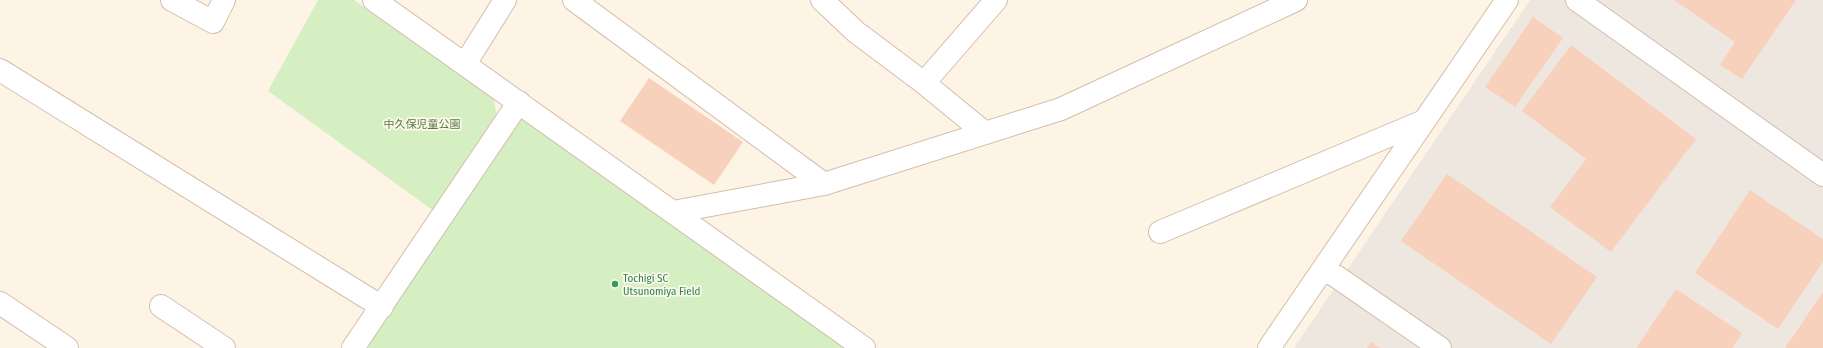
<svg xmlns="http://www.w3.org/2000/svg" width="1823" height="348" viewBox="0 0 1823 348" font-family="'Fira Sans Condensed','Noto Sans JP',sans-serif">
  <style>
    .industrial { fill: #eee7e0 }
    .green { fill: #d5eec2 }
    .building { fill: #f7d1bb }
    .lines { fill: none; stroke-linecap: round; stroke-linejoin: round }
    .minor-casing { stroke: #d4bdad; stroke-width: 24 }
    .minor { stroke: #fff; stroke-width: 22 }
    .leisure-dot { fill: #2e9e5b; stroke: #fff8ee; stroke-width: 1.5 }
    .labels { text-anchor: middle; stroke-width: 3.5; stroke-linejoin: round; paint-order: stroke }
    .park-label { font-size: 11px; fill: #507b3c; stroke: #fff8ee }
    .leisure-label { font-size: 11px; fill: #27864d; stroke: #fff8ee; text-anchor: start }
  </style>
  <rect width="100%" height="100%" fill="#fef4e6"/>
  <path class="industrial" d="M1530,0H1823V348H1294Z"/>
  <path class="green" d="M318,0H354L494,98L498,126L438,214L268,91Z
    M520,117L846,348H361Z"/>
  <path class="building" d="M1674,0H1796L1742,79L1720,65L1735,42Z
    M1533,17L1563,38L1515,107L1485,87Z
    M1571,45L1696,139L1611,252L1550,207L1586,159L1522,111Z
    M649,78L743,142L714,185L620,121Z
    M1447,174L1597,277L1551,344L1401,241Z
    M1750,190L1823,239V262L1778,329L1695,273Z
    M1676,289L1742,333L1732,348H1636Z
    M1823,292V348H1785Z
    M1371,342L1380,348H1367Z"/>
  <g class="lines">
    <g class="minor-casing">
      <path id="minor" d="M172,0L213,22L224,0
        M374,0L864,348
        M574,0L824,184L1061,109L1296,0
        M822,0L856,32L924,83L996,0
        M1577,0L1823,175
        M465,64L505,0
        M0,70L382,307
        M924,83L985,133
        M673,212L824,184
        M1160,232L1424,121
        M1324,268L1440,348
        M0,303L67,348
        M161,306L224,348
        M353,348L519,102
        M1269,348L1507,0"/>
    </g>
    <use href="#minor" class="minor"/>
  </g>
  <circle class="leisure-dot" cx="615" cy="284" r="4"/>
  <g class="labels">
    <g class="park-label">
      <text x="422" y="128">中久保児童公園</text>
    </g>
    <g class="leisure-label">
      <text x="623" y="282">Tochigi SC<tspan x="623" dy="13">Utsunomiya Field</tspan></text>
    </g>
  </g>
</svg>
